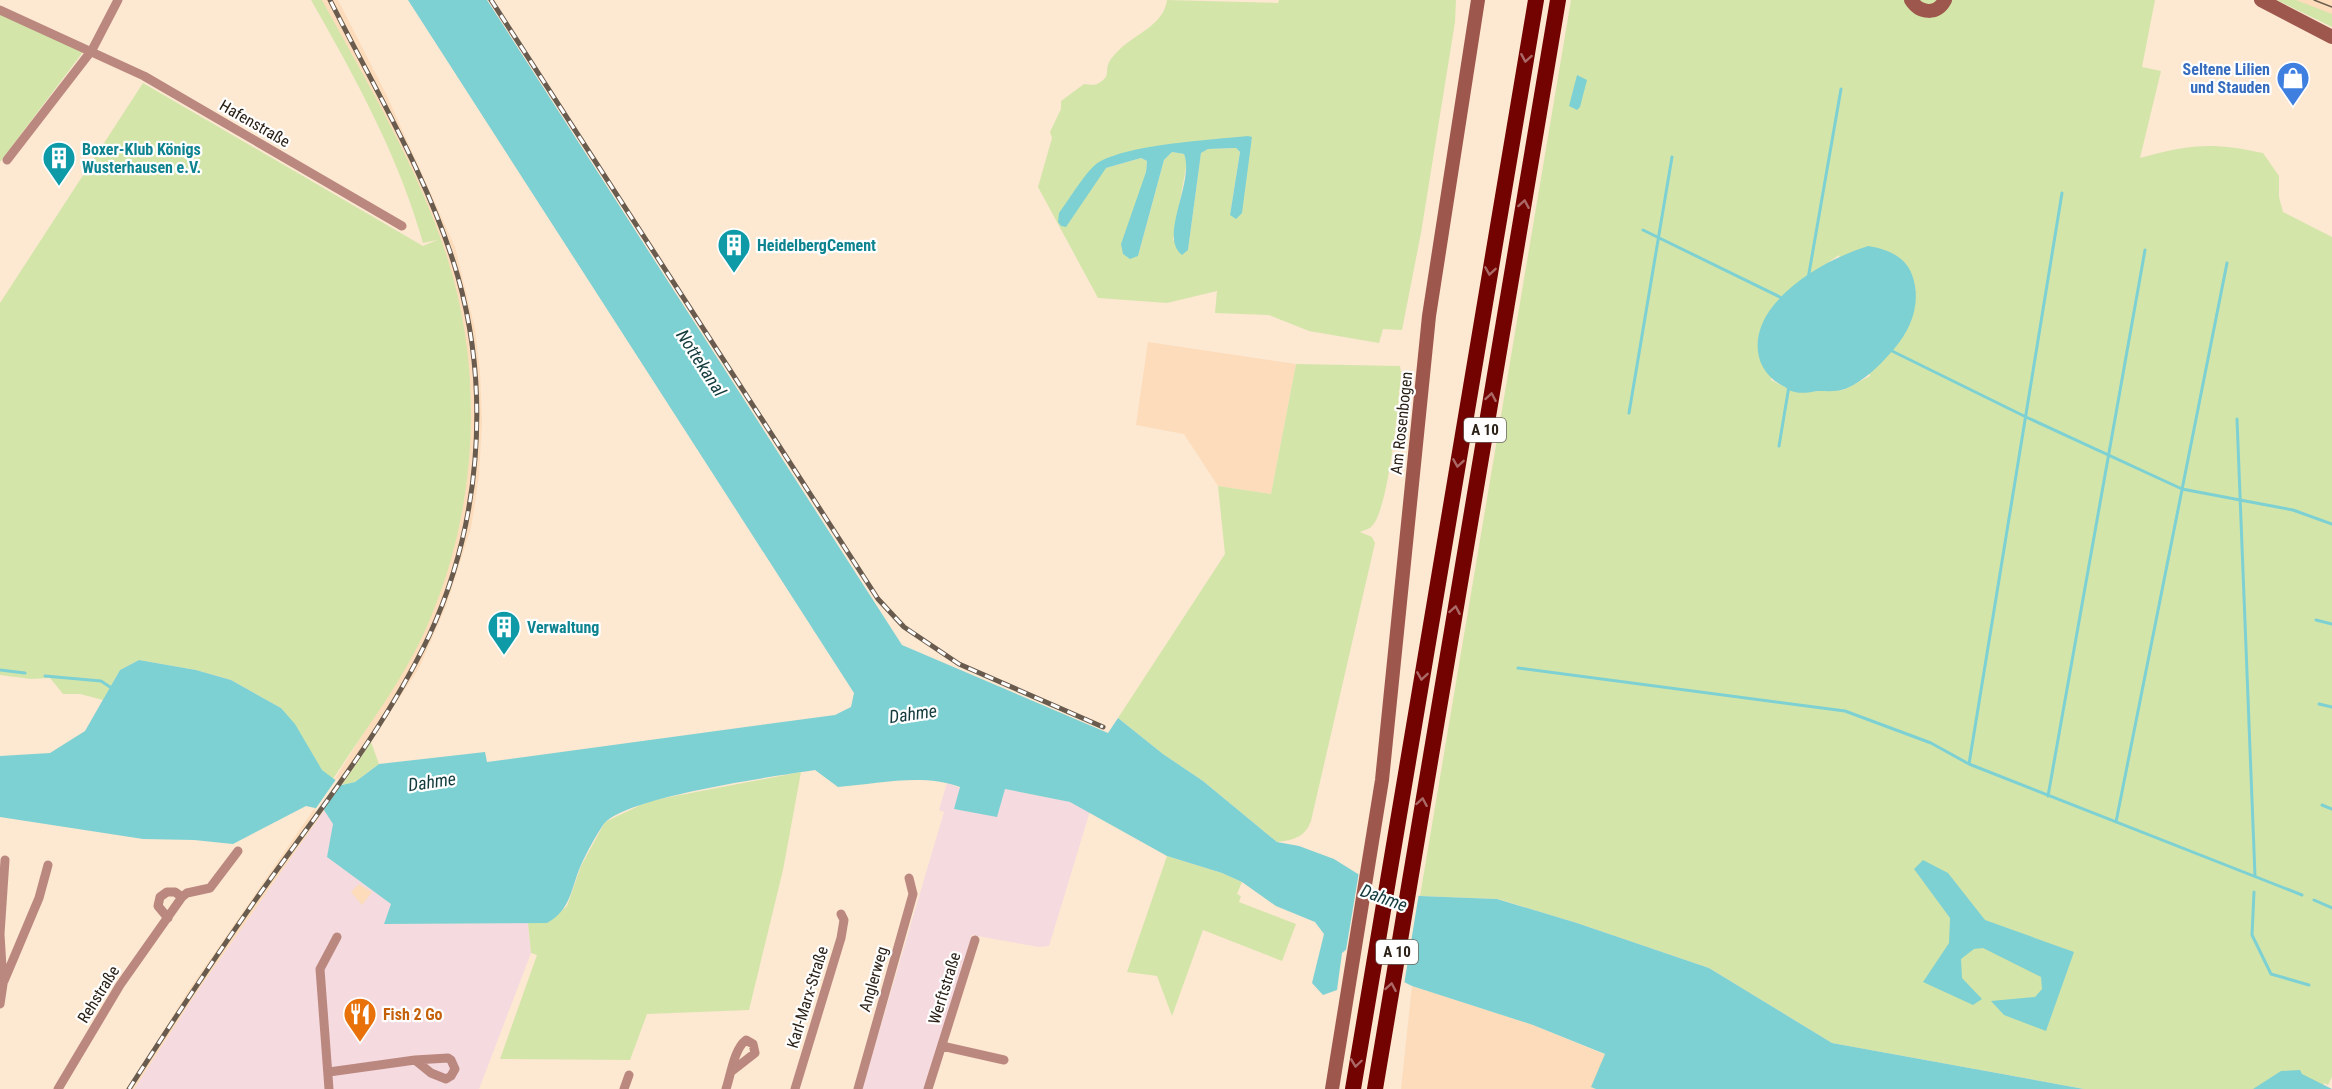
<svg xmlns="http://www.w3.org/2000/svg" width="2332" height="1089" viewBox="0 0 2332 1089" font-family="'Roboto Condensed',sans-serif">
  <style>
    .commercial { fill: #f5dadf }
    .built { fill: #fcdcba }
    .green { fill: #d4e5aa; fill-rule: evenodd }
    .water { fill: #7ed1d3 }
    .pier { fill: #fde8d2 }
    .lines { fill: none; stroke-linecap: round; stroke-linejoin: round }
    .stream { stroke: #7ed1d3; stroke-width: 3 }
    .minor { stroke: #bb887f; stroke-width: 9 }
    .secondary { stroke: #9e574c; stroke-width: 14 }
    .motorway { stroke: #720300; stroke-width: 16 }
    .tram { stroke: #695c4e; stroke-width: 1.5 }
    .rail-casing { stroke: #695c4e; stroke-width: 5 }
    .rail { stroke: #fff; stroke-width: 3; stroke-dasharray: 9; stroke-linecap: butt }
    .oneway { stroke: #aa6866 }
    .labels { text-anchor: middle; stroke-width: 4.5; stroke-linejoin: round; paint-order: stroke }
    .shield { fill: #fff; stroke: #6b645d; stroke-width: 1.5 }
    .shield-label { font-size: 15px; font-weight: bold; fill: #2b2117 }
    .shop-label { font-size: 16px; font-weight: bold; fill: #366cbe; stroke: #fff; text-anchor: end }
    .street-label { font-size: 16px; fill: #2b2117; stroke: #fff }
    .culture-label { font-size: 16px; font-weight: bold; fill: #0d838f; stroke: #fff; text-anchor: start }
    .food-label { font-size: 16px; font-weight: bold; fill: #c56008; stroke: #fff; text-anchor: start }
    .water-label { font-size: 18px; font-style: italic; fill: #133b3d; stroke: #fff }
  </style>
  <rect width="100%" height="100%" fill="#fde8d2"/>
  <path class="commercial" d="M947,783L960,788L955,810L1005,789L1070,802L1090,811L1049,946L1039,947L972,935L925,1089H862L944,812L939,810Z
    M324,810L334,824L327,857L392,904L384,924L528,923L531,953L479,1089H134L196,993Z"/>
  <path class="built" d="M322,0H338L386,94L455,247L475,329L480,371L482,422L479,476L471,528L446,606L419,668L342,785L196,993L134,1089H127L189,990L334,780L410,660L439,595L457,533L471,427V397L460,308L454,282L440,238L410,166Z
    M2295,0H2332V15Z
    M1148,342L1296,364L1271,494L1218,486L1184,434L1136,425Z
    M359,884L372,892L362,905L351,892Z
    M1412,986L1533,1025L1606,1055L1592,1086L1596,1089H1401Z"/>
  <path class="green" d="M311,0H322C367,83 418,167 447,257C486,378 477,517 424,633C400,685 364,731 333,779L322,770L281,708L231,680L196,670L139,660L120,670L103,700L80,694H63L50,678L31,679L0,675V303L143,83L423,246L437,240L423,243C399,157 355,77 311,0Z
    M1167,0L1278,3L1279,0H1456L1455,22L1421,233L1402,330L1383,329L1379,343L1309,331L1269,315L1215,313L1217,291L1167,303L1098,298L1038,187L1052,138L1050,132L1061,109V101L1084,84C1091,85 1096,86 1102,81C1109,76 1106,71 1108,65C1109,60 1116,53 1119,50C1135,34 1164,25 1167,0ZM1252,138L1230,215L1240,152L1236,148L1208,149L1201,152L1188,250L1173,240L1187,162L1184,154L1172,152L1164,160L1138,256L1147,161L1141,158L1106,168L1112,156Z
    M1571,0H2155L2142,67L2161,71L2140,158C2190,144 2213,142 2263,153L2279,176V197L2283,212L2332,237V1077L2328,1085L2324,1083L2322,1089H2084L1832,1043L1709,968L1577,923L1498,899L1420,896ZM1839,255L1870,376L1843,390L1795,392L1771,380L1793,287Z
    M2277,0H2296L2332,14V27Z
    M0,14L83,52L0,162Z
    M1296,364L1400,366L1401,372C1399,400 1389,509 1372,526C1370,529 1364,530 1360,532L1372,537L1375,543L1311,821C1305,837 1294,840 1277,842L1203,781L1163,754L1118,718L1225,554L1218,486L1271,494Z
    M371,742L379,764L355,782L342,785Z
    M801,772L783,870L749,1010L647,1014L630,1060L500,1059L537,955L531,953L528,923H547L567,906L581,866L605,822L649,801Z
    M1167,856L1222,873L1242,882L1237,894L1241,896L1239,902L1296,924L1282,961L1203,930L1172,1016L1157,976L1127,972Z"/>
  <path class="water" d="M408,0H487L902,645L1108,733L1118,718L1163,754L1203,781L1277,842L1299,846L1334,859L1374,884L1420,896L1497,899L1577,923L1709,968L1832,1043L2084,1089H1596L1591,1087L1605,1054L1533,1025L1412,986L1404,982L1408,954L1360,938L1342,953L1337,990L1323,995L1312,983L1324,934L1315,922L1276,906L1242,882L1222,873L1167,856L1070,802L1005,789L997,817L954,809L960,787C922,773 878,784 838,787L815,770C777,776 622,797 603,825C595,837 587,852 581,865C571,888 571,910 547,923L384,924L391,904L327,857L333,824L324,810L306,806L233,844L194,840L143,839L0,817V756L50,753L85,731L120,670L139,660L196,670L231,680L281,708L295,724L322,770L342,785L355,782L379,764L485,752L487,762L835,715L851,707L854,693Z
    M1577,75L1587,80L1580,107L1577,110L1569,106Z
    M1248,136L1252,137L1242,213L1236,219L1230,215L1240,152L1236,148L1208,149L1201,153L1188,250L1182,255C1158,237 1195,182 1184,154L1172,152L1164,160L1138,256L1130,259L1123,254L1121,244L1146,172L1147,161L1141,158L1106,168L1066,227L1061,226L1058,222L1059,213C1069,200 1087,169 1099,162C1130,144 1210,140 1248,136Z
    M1868,246C1892,250 1911,259 1915,286C1919,309 1909,332 1894,349C1879,366 1866,380 1845,389C1837,392 1827,391 1818,391C1811,392 1802,394 1795,392C1791,392 1787,388 1783,386C1751,369 1751,333 1773,306C1796,277 1834,257 1868,246Z
    M1923,860L1948,873L1985,920L2074,952L2046,1031L2004,1015L1991,1001L2035,997L2042,989L2041,977L1983,948L1974,949L1961,959L1962,978L1982,999L1973,1005L1923,982L1949,943L1950,918L1914,869Z
    M2300,1070L2302,1074L2332,1089H2253L2281,1071Z"/>
  <path class="pier" d="M337,778L343,782L321,813L314,811Z
    M1359,872L1375,882L1419,893L1404,985L1401,981L1405,956L1361,941L1345,955L1339,992Z"/>
  <g class="lines">
    <path class="stream" d="M1643,230L1784,299
      M1808,279L1841,89
      M1890,350L2026,417L2182,489L2293,510L2332,524
      M1629,413L1672,157
      M2237,419L2255,876
      M1779,446L1789,386
      M2316,620L2332,624
      M1518,668L1845,711L1931,743L1969,764L2302,895
      M0,670L25,673
      M45,676L101,681L113,689
      M2319,704L2332,707
      M1969,764L2062,193
      M2048,796L2145,250
      M2322,805L2332,809
      M2116,822L2227,263
      M2254,892L2252,935L2271,974L2309,985
      M2314,900L2332,908"/>
    <path class="minor" d="M0,10L144,76L402,226
      M7,160L92,50L118,0
      M168,918L158,906L160,897L167,892H175L182,897
      M4,981L39,898L48,865
      M0,1004L3,984L0,934L5,860
      M942,1046L1004,1060
      M329,1072L415,1060L431,1073L446,1079L451,1076L455,1069L451,1060L448,1058L415,1060
      M58,1089L120,985L182,897L187,893L210,888L238,851
      M329,1089L320,969L337,937
      M624,1089L629,1075
      M726,1089C731,1074 734,1049 746,1040L753,1044L755,1053L732,1071
      M795,1089L841,938L844,920L841,914
      M858,1089L913,894L909,878
      M928,1089L975,940"/>
    <path class="secondary" d="M1911,0C1920,14 1937,15 1945,0
      M2261,0L2332,37
      M1332,1089L1382,780L1429,316L1478,0"/>
    <path class="motorway" d="M1353,1089L1536,0
      M1375,1089L1558,0"/>
    <path class="tram" d="M2314,0L2332,7"/>
    <g class="rail-casing">
      <path id="rail" d="M491,0L878,599L904,627L959,664L1103,727
        M129,1089C174,1019 220,949 269,881C325,803 388,723 429,636C480,526 491,394 458,277C430,180 375,90 330,0"/>
    </g>
    <use href="#rail" class="rail"/>
  </g>
  <defs><path id="oneway-chevron" d="M-2-3.5L2.5 0L-2 3.5" fill="none" stroke-width="1.6" stroke-linecap="round" stroke-linejoin="round" transform="scale(1.5)"/></defs>
  <g class="oneway">
    <use href="#oneway-chevron" transform="translate(1526 58) rotate(100)"/>
    <use href="#oneway-chevron" transform="translate(1524 204) rotate(-80)"/>
    <use href="#oneway-chevron" transform="translate(1490 271) rotate(99)"/>
    <use href="#oneway-chevron" transform="translate(1491 397) rotate(-80)"/>
    <use href="#oneway-chevron" transform="translate(1458 463) rotate(99)"/>
    <use href="#oneway-chevron" transform="translate(1455 610) rotate(-80)"/>
    <use href="#oneway-chevron" transform="translate(1422 676) rotate(99)"/>
    <use href="#oneway-chevron" transform="translate(1422 802) rotate(-80)"/>
    <use href="#oneway-chevron" transform="translate(1391 987) rotate(-80)"/>
    <use href="#oneway-chevron" transform="translate(1356 1063) rotate(98)"/>
  </g>
  <defs>
    <g id="shop-pin" transform="scale(1.725)"><path d="M0 17L-7.5 6A9.5 9.5 0 1 1 7.5 6Z" fill="#3f7fe0" stroke="#fff"/><path d="M-5-2.5h2.3a2.7 3.5 0 0 1 5.4 0H5L5.5 6h-11ZM-1.5-2.5h3a1.5 2.3 0 0 0-3 0Z" fill="#fff"/></g>
    <g id="building-pin" transform="scale(1.725)"><path d="M0 17L-7.5 6A9.5 9.5 0 1 1 7.5 6Z" fill="#0f9aa8" stroke="#fff"/><path d="M-4-6H4V6H1V3H-1V6H-4ZM-2.5-4.3h1.7v1.8h-1.7ZM.8-4.3h1.7v1.8H.8ZM-2.5-1h1.7V.8h-1.7ZM.8-1h1.7V.8H.8Z" fill="#fff"/></g>
    <g id="restaurant-pin" transform="scale(1.725)"><path d="M0 17L-7.5 6A9.5 9.5 0 1 1 7.5 6Z" fill="#e8710a" stroke="#fff"/><path d="M-5-6h1v4h1v-4h1v4h1v-4h1v5L-1.5 .5V6h-2V.5L-5-1ZM5-6V6H3V1.5H1.5Q1.5-4 5-6Z" fill="#fff"/></g>
  </defs>
  <g fill-rule="evenodd">
    <use href="#shop-pin" x="2293" y="78"/>
    <use href="#building-pin" x="59" y="158"/>
    <use href="#building-pin" x="734" y="245"/>
    <use href="#building-pin" x="504" y="627"/>
    <use href="#restaurant-pin" x="360" y="1014"/>
  </g>
  <g class="labels">
    <g class="shield">
      <rect x="1464" y="418" width="42" height="24" rx="4.5"/>
      <rect x="1376" y="940" width="42" height="24" rx="4.5"/>
    </g>
    <g class="shield-label">
      <text x="1485" y="435">A 10</text>
      <text x="1397" y="957">A 10</text>
    </g>
    <g class="shop-label">
      <text x="2270" y="75">Seltene Lilien<tspan x="2270" dy="18">und Stauden</tspan></text>
    </g>
    <g class="street-label">
      <text transform="translate(255 123) rotate(30)" y="6">Hafenstraße</text>
      <text transform="translate(1401 423) rotate(-84)" y="6">Am Rosenbogen</text>
      <text transform="translate(873 979) rotate(-74)" y="6">Anglerweg</text>
      <text transform="translate(944 988) rotate(-73)" y="6">Werftstraße</text>
      <text transform="translate(98 994) rotate(-58)" y="6">Rehstraße</text>
      <text transform="translate(807 997) rotate(-73)" y="6">Karl-Marx-Straße</text>
    </g>
    <g class="culture-label">
      <text x="82" y="155">Boxer-Klub Königs<tspan x="82" dy="18">Wusterhausen e.V.</tspan></text>
      <text x="757" y="251">HeidelbergCement</text>
      <text x="527" y="633">Verwaltung</text>
    </g>
    <g class="food-label">
      <text x="383" y="1020">Fish 2 Go</text>
    </g>
    <g class="water-label">
      <text transform="translate(701 363) rotate(57)" y="6">Nottekanal</text>
      <text transform="translate(913 714) rotate(-8)" y="6">Dahme</text>
      <text transform="translate(432 782) rotate(-8)" y="6">Dahme</text>
      <text transform="translate(1384 898) rotate(20)" y="6">Dahme</text>
    </g>
  </g>
</svg>
